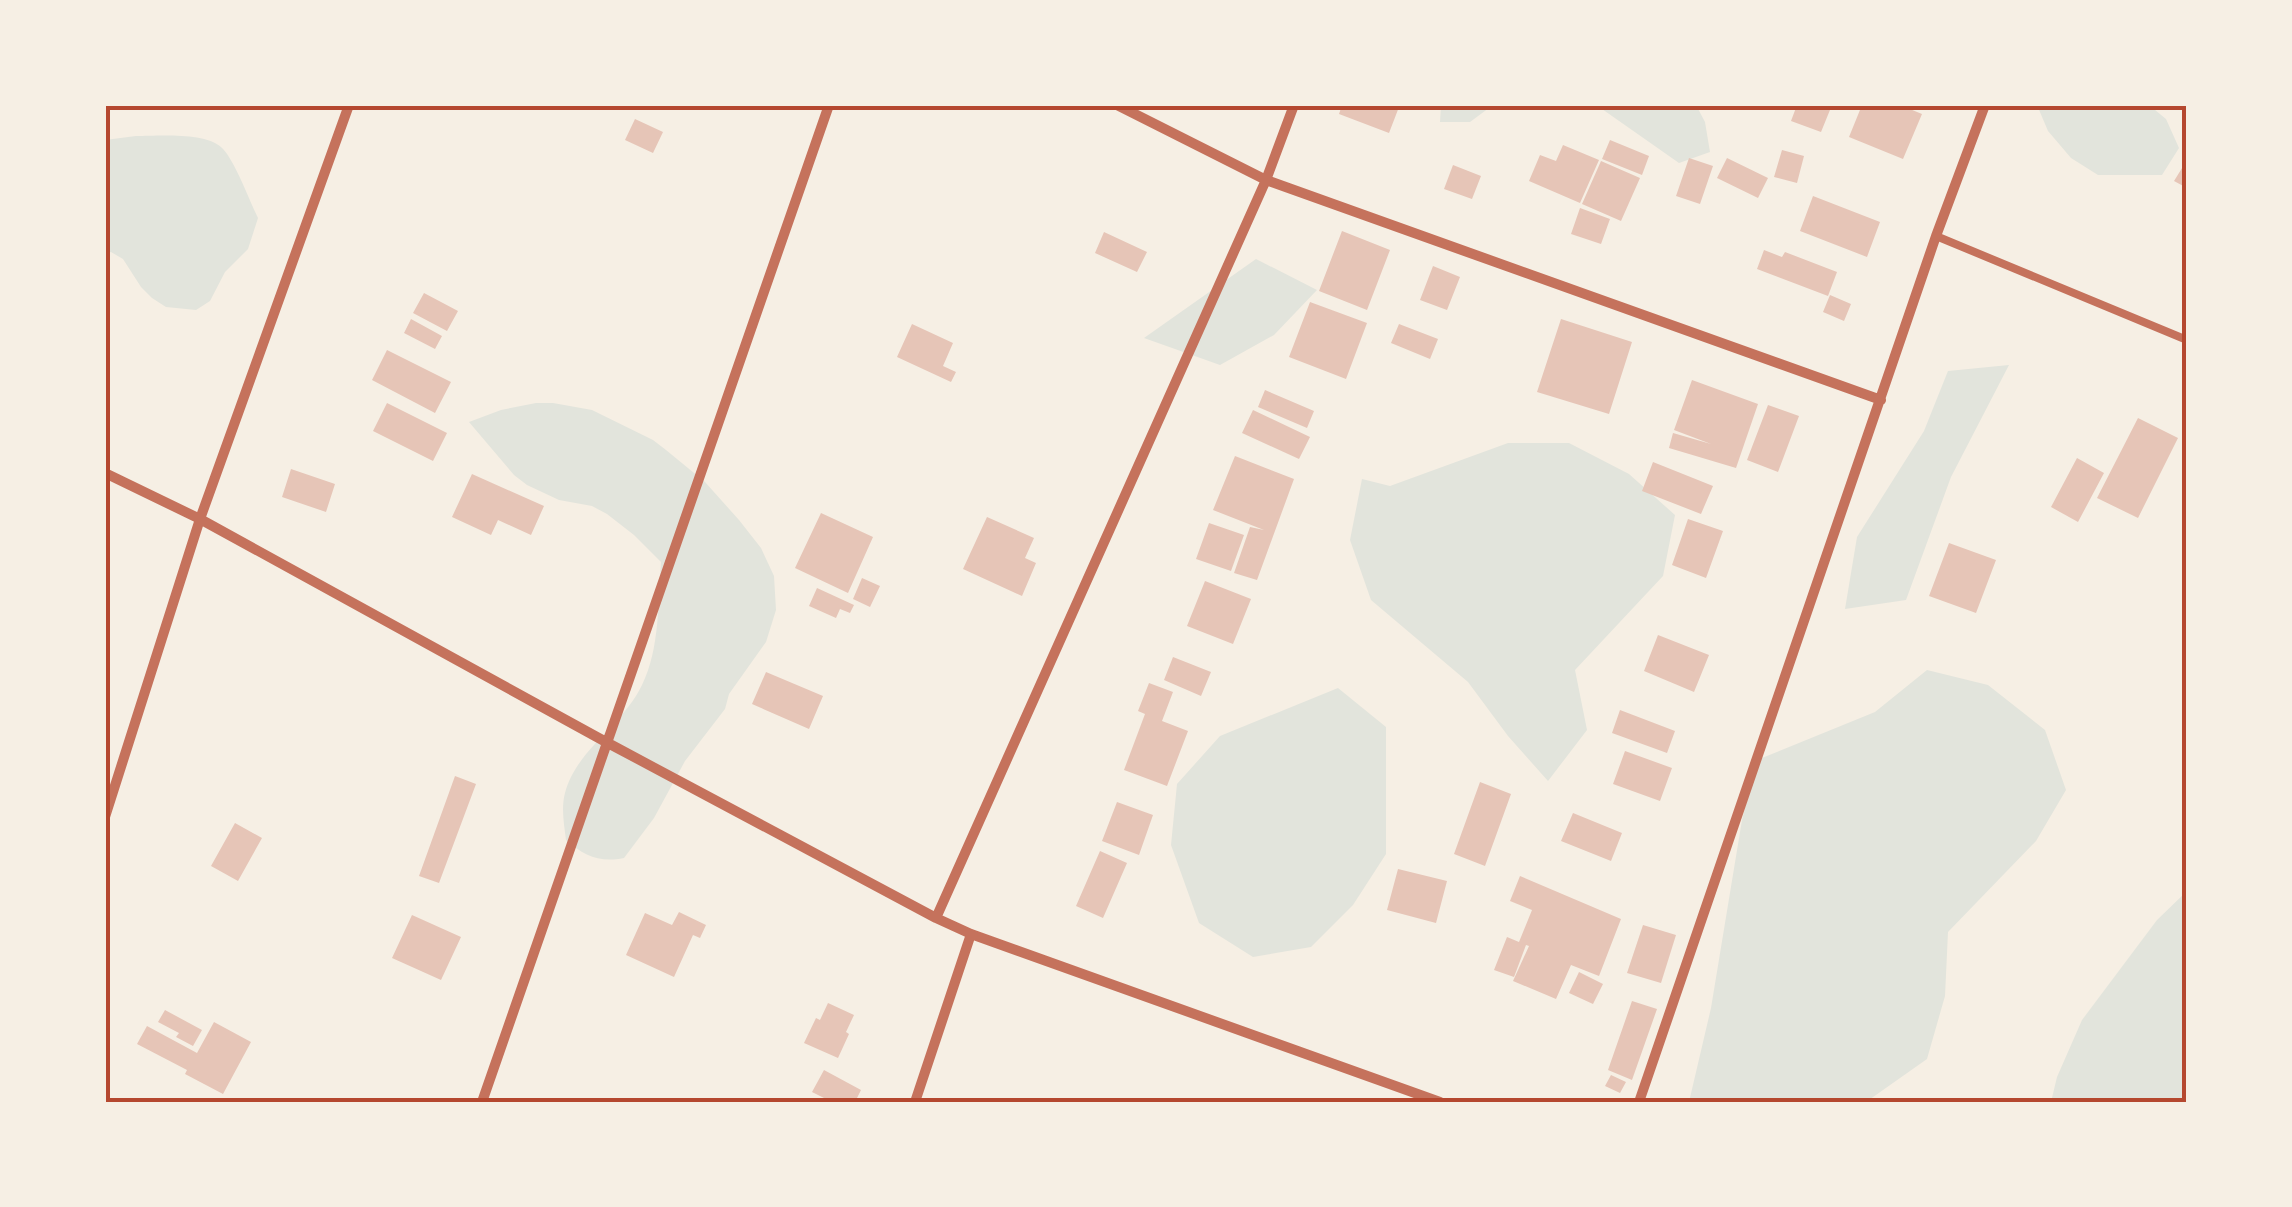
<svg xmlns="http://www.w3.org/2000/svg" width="2292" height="1207" viewBox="0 0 2292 1207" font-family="Jost,sans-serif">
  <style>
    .green { fill: #e2e4dc }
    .building { fill: #e6c5b7 }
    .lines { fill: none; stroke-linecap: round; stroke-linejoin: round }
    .service { stroke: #c5725c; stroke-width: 8 }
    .minor { stroke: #c5725c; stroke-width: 10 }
    .neatline { fill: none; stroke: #b5482f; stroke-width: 4 }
  </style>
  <rect width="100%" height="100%" fill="#f6efe4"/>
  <path class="green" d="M1441,105H1493L1470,122H1440Z
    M1601,105H1696L1705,122L1710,152L1679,163L1602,109Z
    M2037,105H2149L2166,119L2179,148L2162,175H2098L2071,158L2048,131Z
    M136,136C158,136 204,132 221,147C234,158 250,202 258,218L248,249L225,272L210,301L196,310L166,307L152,298L141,287L123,259L111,252L105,254V140Z
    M1256,259L1317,290L1274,335L1220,365L1144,338Z
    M2009,365L1951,477L1906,600L1845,609L1857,537L1924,431L1948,371Z
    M536,403H553L592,410L653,440L666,450L705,482L739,520L761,548L774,576L776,610L766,642L729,694L725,709L685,761L654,818L624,858C600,863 584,856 566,840C564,824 561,808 565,793C576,750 623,725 642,685C660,649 658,601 661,562L634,535L607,514L592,506L559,500L527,485L514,475L469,422L501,410Z
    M1508,443H1569L1629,474L1675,515L1663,576L1575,670L1587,730L1548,781L1508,736L1468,682L1371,600L1350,540L1362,479L1390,486Z
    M1927,670L1988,685L2045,730L2066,790L2036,841L1948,932L1945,996L1927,1059L1866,1102H1689L1711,1008L1742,820L1757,760L1875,712Z
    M1338,688L1386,727V854L1353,905L1311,947L1253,957L1199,923L1171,845L1177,784L1220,736Z
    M2187,891V1102H2051L2057,1077L2082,1020L2157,920Z"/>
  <path class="building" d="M1342,105H1394L1399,107L1389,133L1339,114Z
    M1797,105H1832L1821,132L1791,121Z
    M1862,105H1900L1922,114L1903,159L1849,137Z
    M635,119L663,132L653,153L625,140Z
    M1610,140L1649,156L1642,175L1602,159Z
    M1563,145L1599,160L1580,203L1529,181L1540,155L1556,161Z
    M1782,150L1804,156L1797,183L1774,177Z
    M1689,158L1713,166L1700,204L1676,196Z
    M1727,158L1768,178L1758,198L1717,178Z
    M2187,160V188L2174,181Z
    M1601,161L1640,178L1621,221L1582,204Z
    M1453,165L1481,176L1472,199L1444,189Z
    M1813,196L1880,222L1867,257L1800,231Z
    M1580,208L1610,219L1601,244L1571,234Z
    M1342,231L1390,250L1367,310L1319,291Z
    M1104,232L1147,252L1137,272L1095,253Z
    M1764,250L1782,257L1785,252L1837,272L1828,296L1757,269Z
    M1433,266L1460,277L1447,310L1420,300Z
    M424,293L458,311L447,331L413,313Z
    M1830,295L1851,304L1844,321L1823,312Z
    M1310,302L1367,323L1346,379L1289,357Z
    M411,319L442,336L435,349L404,333Z
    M1561,319L1632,342L1609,414L1537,392Z
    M912,324L953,343L943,366L956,372L951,382L897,357Z
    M1399,324L1438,339L1430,359L1391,343Z
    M387,350L451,382L435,413L372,380Z
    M1692,380L1758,404L1736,468L1669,448L1673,433L1711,444L1674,430Z
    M1265,390L1314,411L1307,428L1258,407Z
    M387,403L447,433L433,461L373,431Z
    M1768,405L1799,416L1778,472L1747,460Z
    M1253,410L1310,437L1299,459L1242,433Z
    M2138,418L2178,438L2138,518L2097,498Z
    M1235,456L1294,479L1257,580L1234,573L1250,527L1264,530L1213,510Z
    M2077,458L2104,473L2078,522L2051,507Z
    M1653,462L1713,486L1701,514L1642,491Z
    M291,469L335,484L326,512L282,497Z
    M472,474L544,506L531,535L498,520L491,535L452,517Z
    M821,513L873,537L848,593L795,568Z
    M987,517L1034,538L1025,558L1036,563L1022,596L963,569Z
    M1688,519L1723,531L1706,578L1672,565Z
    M1209,523L1244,535L1231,571L1196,559Z
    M1949,543L1996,560L1976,613L1929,596Z
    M862,578L880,586L870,607L853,599Z
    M1205,581L1251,599L1233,644L1187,626Z
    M817,588L854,605L850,613L840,609L836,618L809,606Z
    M1658,635L1709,655L1694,692L1644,671Z
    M1173,657L1211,672L1201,696L1164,680Z
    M766,672L823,696L809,729L752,704Z
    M1149,683L1173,692L1162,721L1188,731L1167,786L1124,770L1145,714L1138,711Z
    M1620,710L1675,731L1667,753L1612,733Z
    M1625,751L1672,768L1660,801L1613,784Z
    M455,776L476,784L439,883L419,876Z
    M1480,782L1511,794L1485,866L1454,854Z
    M1117,802L1153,815L1139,855L1102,841Z
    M1573,813L1622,833L1611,861L1561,841Z
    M235,823L262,838L238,881L211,866Z
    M1100,851L1127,863L1103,918L1076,906Z
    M1398,869L1447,881L1436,923L1387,910Z
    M1520,876L1621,919L1599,976L1571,965L1556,999L1513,981L1529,946L1526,945L1514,977L1494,970L1507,937L1519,942L1532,910L1510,901Z
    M679,912L706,925L700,938L693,935L674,977L626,955L645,913L672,925Z
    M412,915L461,937L441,980L392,958Z
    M1643,925L1676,935L1661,983L1627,973Z
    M1579,972L1603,984L1593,1004L1569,993Z
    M1632,1001L1657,1009L1632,1080L1608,1070Z
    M828,1003L854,1015L846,1032L849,1034L838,1058L804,1043L816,1018L820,1020Z
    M165,1010L202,1030L193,1046L176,1037L179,1033L158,1022Z
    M214,1022L251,1042L223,1094L185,1074L187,1070L137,1044L147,1026L197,1053Z
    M824,1070L861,1090L855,1102H825L826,1099L812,1092Z
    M1611,1075L1626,1082L1620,1093L1605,1086Z"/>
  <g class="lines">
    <path class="service" d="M1936,236L2187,340"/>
    <path class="minor" d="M1117,105L1266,180L1881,400
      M105,473L200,519L606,742L936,918L971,934L1440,1102
      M105,817L200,519L349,105
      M936,918L1266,180L1294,105
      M482,1102L829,105
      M915,1102L971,934
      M1639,1102L1936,236L1985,105"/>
  </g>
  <rect width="2292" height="1207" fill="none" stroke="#f6efe4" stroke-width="215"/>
  <rect x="108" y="108" width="2076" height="992" class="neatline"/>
</svg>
